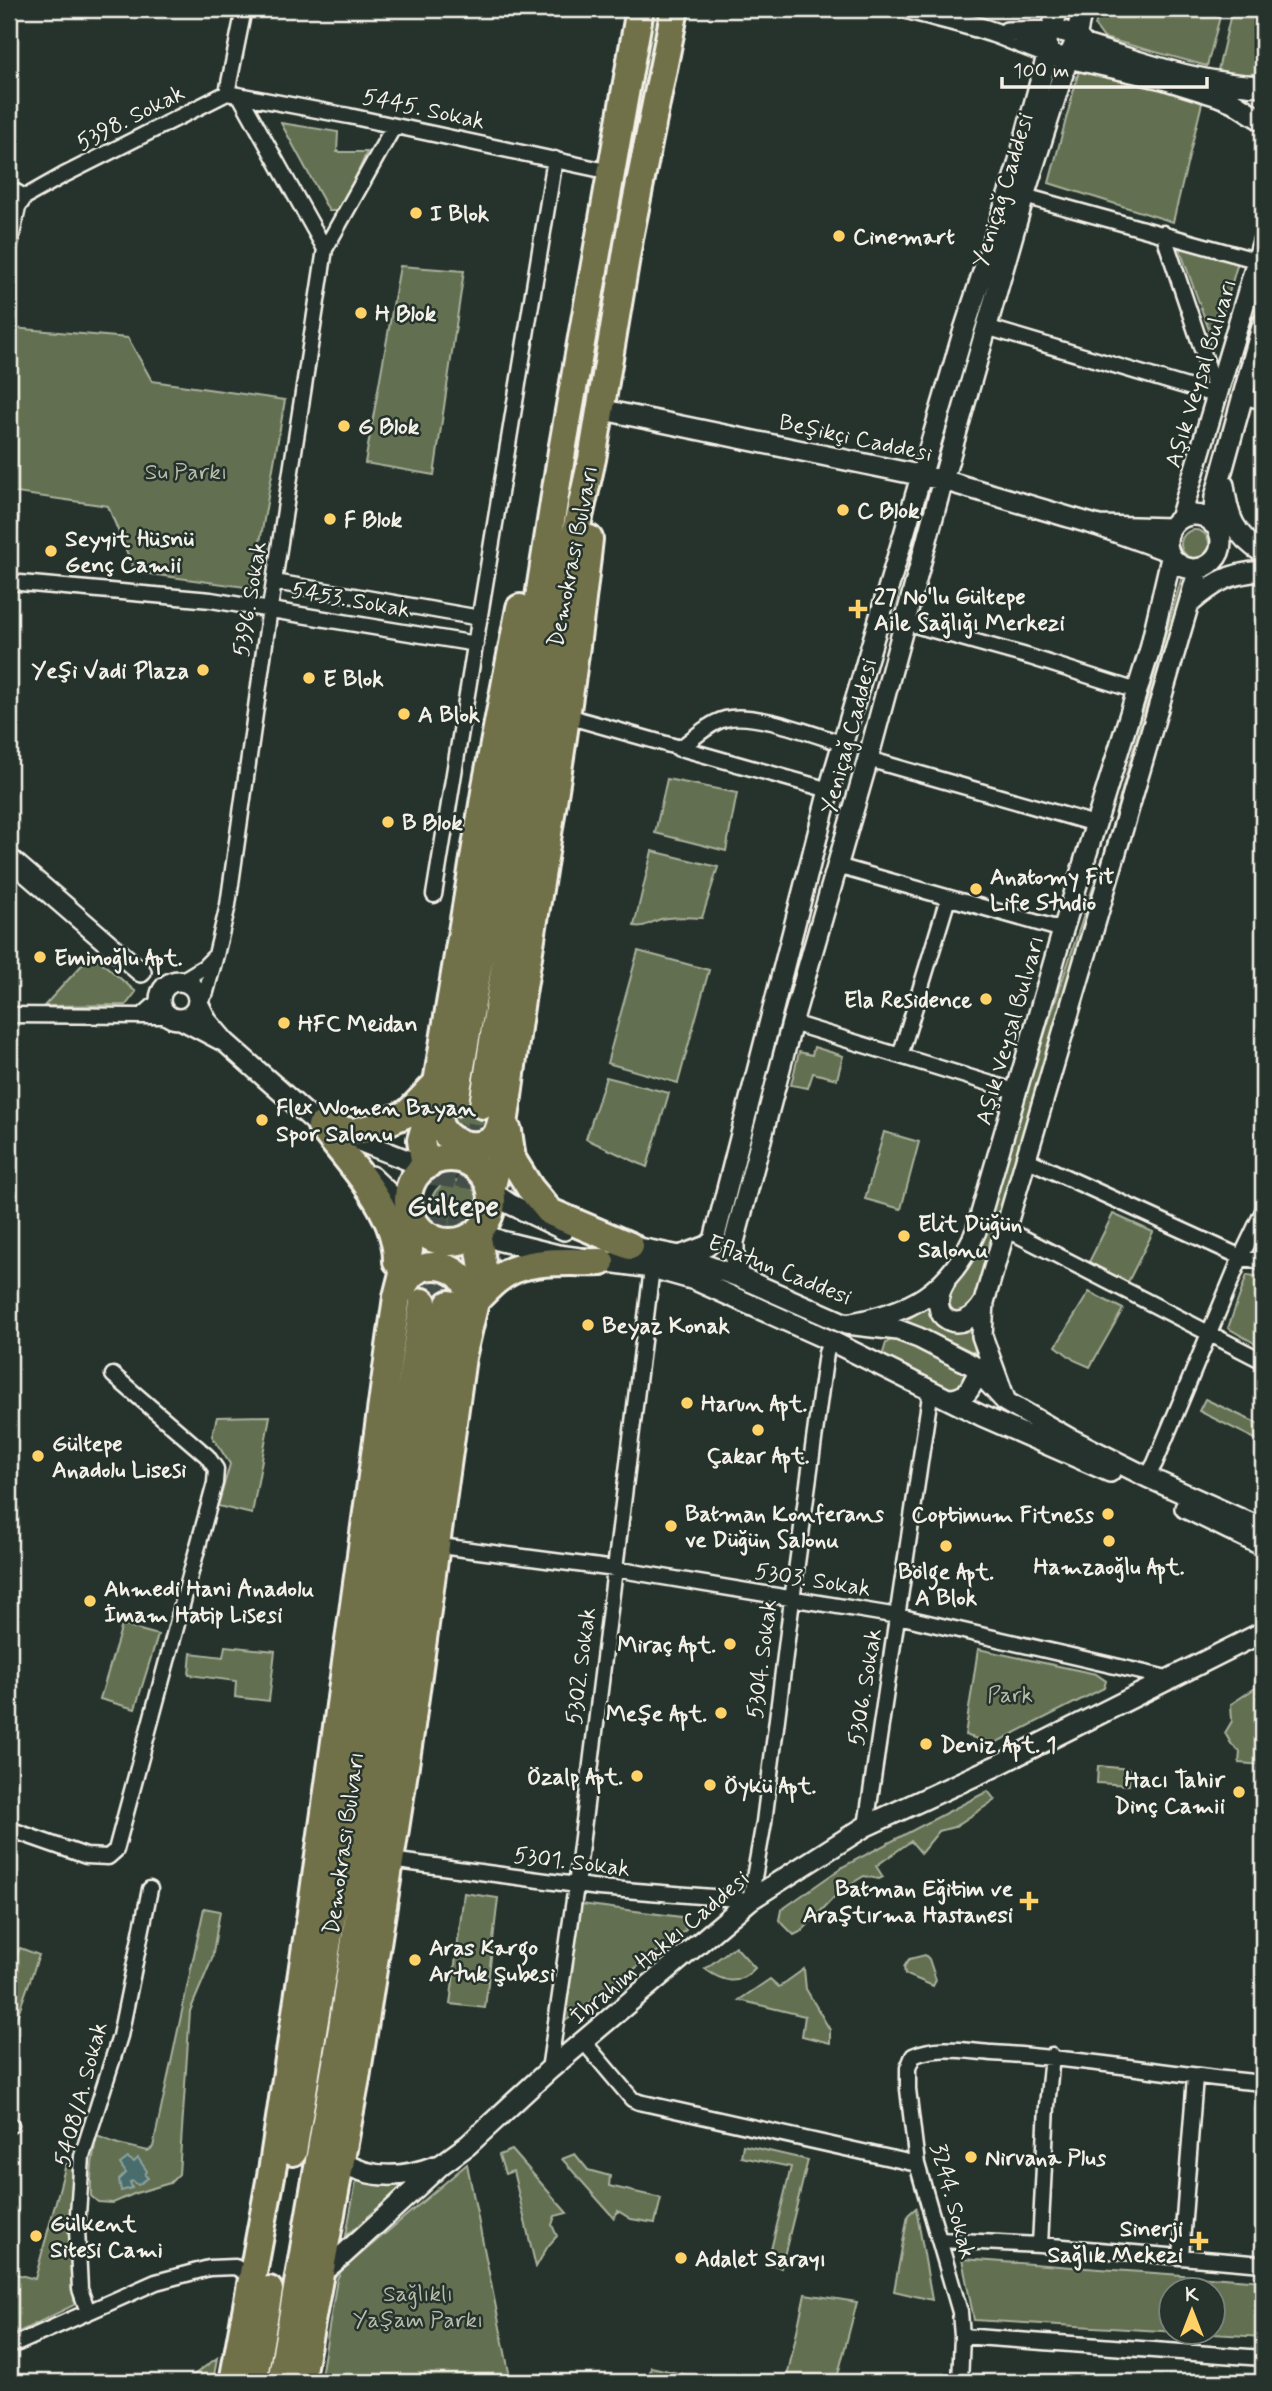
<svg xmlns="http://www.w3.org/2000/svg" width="1272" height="2391" viewBox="0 0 1272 2391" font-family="Mynerve,sans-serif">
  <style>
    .green { fill: #627051; stroke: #abb09c; stroke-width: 2; fill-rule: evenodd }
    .water { fill: #496d6d; stroke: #8da29e; stroke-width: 2 }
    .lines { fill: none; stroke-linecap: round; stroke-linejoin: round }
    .highway-tunnel { stroke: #455049; stroke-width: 26; stroke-dasharray: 26 13; stroke-linecap: butt }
    .street-casing { stroke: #f4f1e8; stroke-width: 19 }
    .secondary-casing { stroke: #f4f1e8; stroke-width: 24 }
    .highway-casing { stroke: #f4f1e8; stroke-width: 32 }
    .street { stroke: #26332d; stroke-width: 14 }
    .secondary { stroke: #26332d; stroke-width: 19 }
    .highway { stroke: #70704a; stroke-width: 26 }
    .poi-dot { fill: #ffd166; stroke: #26332d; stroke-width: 2.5 }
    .labels { text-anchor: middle; stroke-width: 5; stroke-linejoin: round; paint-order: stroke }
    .street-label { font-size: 23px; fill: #f4f1e8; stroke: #26332d }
    .poi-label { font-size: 23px; font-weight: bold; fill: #f4f1e8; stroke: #26332d; text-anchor: start }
    .park-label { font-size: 23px; fill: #babdac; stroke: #26332d }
    .district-label { font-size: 30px; font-weight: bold; fill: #f4f1e8; stroke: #26332d }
  </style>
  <rect width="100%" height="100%" fill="#26332d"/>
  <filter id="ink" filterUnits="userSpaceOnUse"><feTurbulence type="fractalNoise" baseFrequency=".0143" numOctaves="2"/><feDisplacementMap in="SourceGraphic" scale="14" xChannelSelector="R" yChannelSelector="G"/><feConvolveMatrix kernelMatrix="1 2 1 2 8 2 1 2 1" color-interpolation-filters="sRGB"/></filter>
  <g filter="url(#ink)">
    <path class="green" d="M653,9H661L653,67L626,202L618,201L634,123Z
      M1099,9H1222L1207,66L1104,38L1095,26Z
      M1232,9L1263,11V71C1248,77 1234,74 1218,70Z
      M1080,67L1203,99L1173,222L1049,183Z
      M281,123L338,132L337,152H367L343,206L337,211H329Z
      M1179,247L1238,262L1214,344Z
      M400,266L464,271L434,475L365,463Z
      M12,328L128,338L152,381L285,400L252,588L135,572L108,506L9,492V357Z
      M9,515L19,517L12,565H9Z
      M1181 544a14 14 0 1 1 28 0a14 14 0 1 1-28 0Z
      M1182,576L1190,579L974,1310L953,1316L944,1296L1032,1072L1104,854Z
      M667,779L737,793L726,851L655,833Z
      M652,851L718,867L702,918C689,917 675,916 661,919C651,922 645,928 634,926Z
      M638,951L709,970L678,1083L607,1063Z
      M92,954L136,992L126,1005L44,1006Z
      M814,1047L843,1056L837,1079L813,1073L808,1088L791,1085L799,1052L812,1055Z
      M606,1077L669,1093L647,1167L586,1139Z
      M448,1104L495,1111L492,1121C478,1131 471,1132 454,1125Z
      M884,1132L919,1142L901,1209L865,1199Z
      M431 1205a24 24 0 1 1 48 0a24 24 0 1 1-48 0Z
      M1113,1214L1153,1232L1128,1282L1088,1264Z
      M423,1274L449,1279L458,1299L409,1293Z
      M1247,1275L1263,1277V1348L1228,1328Z
      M1089,1292L1123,1309L1090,1367L1074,1360L1056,1346Z
      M932,1302L973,1326L975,1353L906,1321Z
      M895,1338L965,1370L962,1385L953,1390L885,1358L883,1353L886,1343Z
      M1205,1399L1263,1426V1443L1199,1411Z
      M270,1416L252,1514L218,1506L230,1464L212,1436L217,1417Z
      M122,1625L158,1635L135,1709L100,1699Z
      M225,1646L275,1651L269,1701L235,1697L236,1681L189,1675L191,1653L223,1657Z
      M978,1649L1096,1674L1106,1681L1104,1688L993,1744L965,1735Z
      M1263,1683V1765L1239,1763L1240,1752L1232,1745L1225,1733L1232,1721L1231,1704Z
      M1098,1766L1130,1769L1129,1785L1097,1783Z
      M988,1791L995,1800L954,1827L939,1831L921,1853L911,1841L876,1866L883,1877L879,1879L864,1876L841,1890L802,1931L794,1935L779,1920L781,1910L844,1866Z
      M464,1893L498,1898L485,2008L450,2004Z
      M581,1904L681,1917L686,1930L564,2022Z
      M204,1908L220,1911L212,1959L190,2011L179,2174L170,2183L136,2193L113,2203L98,2202L91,2196C90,2175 92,2157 97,2136L118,2144L148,2151L153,2147Z
      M735,1946L755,1968C738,1987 723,1982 705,1969Z
      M20,1948L39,1955L9,2039V1971Z
      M925,1955L929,1959L936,1980L933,1986L905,1974L904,1967L909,1959Z
      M804,1969L806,1989L830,2030V2043L802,2036L805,2016L739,2000L770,1979L779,1987Z
      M743,2145L808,2160L781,2268L768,2262L791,2167L741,2157Z
      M512,2150L567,2213L555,2216L552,2225L557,2236L548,2246L536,2267L513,2171L505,2174L499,2155Z
      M575,2154L588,2170L610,2176L609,2186L661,2198L655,2223L631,2219L618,2211L614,2218L562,2159Z
      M66,2164L77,2165L73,2258L74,2305L21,2331L9,2333V2272L35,2279Z
      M467,2164L511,2382H320L337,2279L341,2271Z
      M412,2179L399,2197L346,2235L356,2181L391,2182Z
      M916,2208L932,2300L894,2291L908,2215Z
      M962,2259L1263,2281V2337L974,2320ZM1170,2290H1212V2332H1170Z
      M805,2294L857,2302L836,2382H786Z
      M217,2358L213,2382H184Z
      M651,2367L718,2382H648Z"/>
    <path class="water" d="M128,2158L134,2162L138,2158L147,2171L145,2175L148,2178L138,2185L133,2181L130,2182L132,2188L121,2191L119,2180L126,2173L120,2164Z"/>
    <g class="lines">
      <path class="highway-tunnel" d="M423,1302L455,1102
        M449,1304L483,1105"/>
      <g class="street-casing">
        <path id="street" d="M227,93L349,116L611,172
          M240,96L325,249L394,126
          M9,188L25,197
          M1024,196L1259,261
          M1163,233L1217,394
          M9,249L18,207L25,197L64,175L227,93L244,9
          M986,327L1218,396
          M1243,396L1263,402
          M9,582L211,600L476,644
          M275,582L480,618
          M904,622L1030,657L1137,691
          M566,714L581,720L829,790
          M679,749C693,739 709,723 725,719C753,711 815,735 844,744
          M868,759L1095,824
          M837,866L1063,930
          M434,895L555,159
          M216,955L228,905L270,608L325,249
          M181,981L204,967L216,955L206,992L198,1003
          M160,1000L142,1016H169
          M9,1015L142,1016
          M792,1023L1018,1092
          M900,1056L948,898
          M1026,1159L1241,1257L1263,1262
          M1004,1228L1263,1361
          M1147,1477L1155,1463L1241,1257L1263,1211
          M448,1547L615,1569L898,1616L1167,1678
          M866,1826L931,1389
          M9,1829L86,1856L108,1857L116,1850L215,1483L216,1469L207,1456L113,1375
          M390,1860L599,1888L750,1900L764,1822L792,1600L826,1353L831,1341
          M584,2042L632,2099L639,2102L917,2164
          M549,2070L576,1886L652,1268
          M9,2124L11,2125
          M940,2240L1040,2245L1263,2264
          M1040,2245L1047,2106L1052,2056
          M1181,2256L1195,2077
          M88,2312L80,2289L77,2229L82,2156L120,2036L150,1889
          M962,2336L1263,2358
          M9,2344L18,2343L156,2282L209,2268L235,2267L254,2277
          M960,2382L962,2336L960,2312L917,2164L908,2089V2068L913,2056C938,2045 966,2051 992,2053C1083,2058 1173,2075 1263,2083"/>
      </g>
      <g class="secondary-casing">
        <path id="secondary" d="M909,9C938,17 967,23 995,33C1009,38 1057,59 1068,58L1163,79L1218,96L1233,102L1263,121
          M1007,32L1062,31L1076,35L1085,45C1142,62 1203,85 1263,86
          M599,409L943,480L1099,526
          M1224,485C1228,517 1234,535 1263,553
          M1167 542a27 27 0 1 1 54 0a27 27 0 1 1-54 0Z
          M1180,519L1263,241
          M1213,524L1215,497L1263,323
          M1168,551L1099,526L1170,528
          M1189,604C1215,582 1229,573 1263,571
          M9,858L141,972
          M160 1000a19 19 0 1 1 38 0a19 19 0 1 1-38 0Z
          M181,1019L225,1042L207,1021L198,1003
          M225,1042L330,1135
          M341,1134L425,1167
          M371,1176L411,1214
          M491,1191L510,1204L564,1230
          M477,1232L501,1241L558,1255L652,1268L695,1280L831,1341L982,1416L1110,1472
          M619,1244L680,1256L739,1277L846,1324L898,1330L919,1338L972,1365L1006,1402L1067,1437L1147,1477L1263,1529
          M680,1256L707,1246L714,1240L829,790L964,330L1017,168L1048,52L1047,40L1059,9
          M739,1277L734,1255V1242L792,1023L868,759L943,480L1024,196L1068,58L1075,43L1082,9
          M945,1282C923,1318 962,1340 984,1302
          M846,1324C910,1313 949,1293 976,1231L1063,930L1150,649L1171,558
          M950,1399C975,1398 970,1377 986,1364
          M1006,1402L982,1336L984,1302L1199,569
          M1185,1508L1263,1546
          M341,2161C370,2180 404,2178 435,2166
          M320,2274L342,2256L442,2164L468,2145L549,2070L750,1900L866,1826L996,1766L1263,1632"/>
      </g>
      <g class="highway-casing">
        <path id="highway" d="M437,1095C438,1106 436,1118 441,1128C451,1146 484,1153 497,1134C499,1129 501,1123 502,1118
          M455,1102L511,775L562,451L640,9
          M483,1105L566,575L592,459L630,233L675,9
          M321,1126C351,1165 397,1210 397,1261
          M321,1126L353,1132L375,1127L408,1113L433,1087
          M508,1131L512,1159L530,1188L550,1212L630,1246
          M408 1200a42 42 0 1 1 84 0a42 42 0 1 1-84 0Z
          M425,1167L421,1140L437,1083L486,786L520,608
          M491,1191C508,1122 512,1051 524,981C548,834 573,687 589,539
          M401,1291C404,1285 408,1277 413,1273C429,1261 453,1265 464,1281C468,1287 470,1295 474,1302C486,1290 497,1277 513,1270C539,1259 573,1263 601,1262
          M293,2152L348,1820L423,1302
          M233,2382L273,2165L311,1913L397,1297L409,1250L411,1214
          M253,2382L269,2290
          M281,2382L342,2028L449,1304
          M300,2382L356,2078L410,1733L462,1357L483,1268L477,1232"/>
      </g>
      <use href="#street" class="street"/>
      <use href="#secondary" class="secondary"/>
      <use href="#highway" class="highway"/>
    </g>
  </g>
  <g class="poi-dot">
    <circle cx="416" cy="213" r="7"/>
    <circle cx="839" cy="236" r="7"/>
    <circle cx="361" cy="313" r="7"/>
    <circle cx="344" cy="426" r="7"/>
    <circle cx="843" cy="510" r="7"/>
    <circle cx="330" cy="519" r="7"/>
    <circle cx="51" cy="551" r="7"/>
    <path d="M854.5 598.5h7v7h7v7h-7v7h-7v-7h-7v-7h7z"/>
    <circle cx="203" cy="670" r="7"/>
    <circle cx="309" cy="678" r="7"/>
    <circle cx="404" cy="714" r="7"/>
    <circle cx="388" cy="822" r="7"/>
    <circle cx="976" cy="889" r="7"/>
    <circle cx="40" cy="957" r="7"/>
    <circle cx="986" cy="999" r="7"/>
    <circle cx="284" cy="1023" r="7"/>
    <circle cx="262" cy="1120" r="7"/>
    <circle cx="904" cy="1236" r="7"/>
    <circle cx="588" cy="1325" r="7"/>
    <circle cx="687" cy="1403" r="7"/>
    <circle cx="758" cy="1430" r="7"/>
    <circle cx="38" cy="1456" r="7"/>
    <circle cx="1108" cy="1514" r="7"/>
    <circle cx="671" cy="1526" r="7"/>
    <circle cx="1109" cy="1541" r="7"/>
    <circle cx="946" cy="1546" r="7"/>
    <circle cx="90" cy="1601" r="7"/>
    <circle cx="730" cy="1644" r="7"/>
    <circle cx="721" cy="1713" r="7"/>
    <circle cx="926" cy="1744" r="7"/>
    <circle cx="637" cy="1776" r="7"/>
    <circle cx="710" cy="1785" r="7"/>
    <circle cx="1239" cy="1792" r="7"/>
    <path d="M1025.5 1890.5h7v7h7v7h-7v7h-7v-7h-7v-7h7z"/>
    <circle cx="415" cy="1960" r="7"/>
    <circle cx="971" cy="2157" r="7"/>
    <circle cx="36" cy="2236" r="7"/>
    <path d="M1195.5 2230.5h7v7h7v7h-7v7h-7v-7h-7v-7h7z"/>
    <circle cx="681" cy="2258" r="7"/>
  </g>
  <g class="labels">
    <g class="street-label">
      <text transform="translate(424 108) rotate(12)" y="8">5445. Sokak</text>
      <text transform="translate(130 117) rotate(-27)" y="8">5398. Sokak</text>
      <text transform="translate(1002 190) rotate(-73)" y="8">Yeniçağ Caddesi</text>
      <text transform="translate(1200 373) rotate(-73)" y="8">Aşık Veysal Bulvarı</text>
      <text transform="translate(856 437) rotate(12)" y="8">Beşikçi Caddesi</text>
      <text transform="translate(572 556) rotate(-79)" y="8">Demokrasi Bulvarı</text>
      <text transform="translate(249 599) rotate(-81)" y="8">5396. Sokak</text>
      <text transform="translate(351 599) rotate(10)" y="8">5453. Sokak</text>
      <text transform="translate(848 736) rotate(-75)" y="8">Yeniçağ Caddesi</text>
      <text transform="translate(1009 1030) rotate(-74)" y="8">Aşık Veysal Bulvarı</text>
      <text transform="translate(780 1269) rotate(22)" y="8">Eflatun Caddesi</text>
      <text transform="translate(813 1579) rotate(9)" y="8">5303. Sokak</text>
      <text transform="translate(761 1659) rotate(-83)" y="8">5304. Sokak</text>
      <text transform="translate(580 1666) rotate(-83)" y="8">5302. Sokak</text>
      <text transform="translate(864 1687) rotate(-81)" y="8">5306. Sokak</text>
      <text transform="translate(343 1843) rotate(-82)" y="8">Demokrasi Bulvarı</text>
      <text transform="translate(572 1861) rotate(7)" y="8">5301. Sokak</text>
      <text transform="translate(659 1947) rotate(-40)" y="8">İbrahim Hakkı Caddesi</text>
      <text transform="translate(80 2094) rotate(-75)" y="8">5408/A. Sokak</text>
      <text transform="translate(954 2201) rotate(75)" y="8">3244. Sokak</text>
    </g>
    <g class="poi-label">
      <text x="430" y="221">I Blok</text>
      <text x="853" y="244">Cinemart</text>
      <text x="375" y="321">H Blok</text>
      <text x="358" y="434">G Blok</text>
      <text x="857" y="518">C Blok</text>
      <text x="344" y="527">F Blok</text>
      <text x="65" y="546">Seyyit Hüsnü<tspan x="65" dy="26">Genç Camii</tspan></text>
      <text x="874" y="604">27 No'lu Gültepe<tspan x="874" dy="26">Aile Sağlığı Merkezi</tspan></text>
      <text x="189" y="678" text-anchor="end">Yeşi Vadi Plaza</text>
      <text x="323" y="686">E Blok</text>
      <text x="418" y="722">A Blok</text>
      <text x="402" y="830">B Blok</text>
      <text x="990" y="884">Anatomy Fit<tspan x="990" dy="26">Life Studio</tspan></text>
      <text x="54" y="965">Eminoğlu Apt.</text>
      <text x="972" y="1007" text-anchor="end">Ela Residence</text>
      <text x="298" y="1031">HFC Meidan</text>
      <text x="276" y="1115">Flex Women Bayan<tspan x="276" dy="26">Spor Salonu</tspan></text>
      <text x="918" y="1231">Elit Düğün<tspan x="918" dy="26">Salonu</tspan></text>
      <text x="602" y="1333">Beyaz Konak</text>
      <text x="701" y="1411">Harun Apt.</text>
      <text x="52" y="1451">Gültepe<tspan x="52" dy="26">Anadolu Lisesi</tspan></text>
      <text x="758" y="1463" text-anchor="middle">Çakar Apt.</text>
      <text x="685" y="1521">Batman Konferans<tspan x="685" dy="26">ve Düğün Salonu</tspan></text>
      <text x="1094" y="1522" text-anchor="end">Coptimum Fitness</text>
      <text x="1109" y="1574" text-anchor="middle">Hamzaoğlu Apt.</text>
      <text x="946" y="1579" text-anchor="middle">Bölge Apt.<tspan x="946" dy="26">A Blok</tspan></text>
      <text x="104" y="1596">Ahmedi Hani Anadolu<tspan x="104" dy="26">İmam Hatip Lisesi</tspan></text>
      <text x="716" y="1652" text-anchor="end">Miraç Apt.</text>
      <text x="707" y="1721" text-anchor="end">Meşe Apt.</text>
      <text x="940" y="1752">Deniz Apt. 1</text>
      <text x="623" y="1784" text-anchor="end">Özalp Apt.</text>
      <text x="1225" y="1787" text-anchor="end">Hacı Tahir<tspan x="1225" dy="26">Dinç Camii</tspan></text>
      <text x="724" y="1793">Öykü Apt.</text>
      <text x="1013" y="1896" text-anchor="end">Batman Eğitim ve<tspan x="1013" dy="26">Araştırma Hastanesi</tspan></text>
      <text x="429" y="1955">Aras Kargo<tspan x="429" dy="26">Artuk Şubesi</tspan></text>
      <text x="985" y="2165">Nirvana Plus</text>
      <text x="50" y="2231">Gülkent<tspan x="50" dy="26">Sitesi Cami</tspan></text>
      <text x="1183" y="2236" text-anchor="end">Sinerji<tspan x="1183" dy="26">Sağlık Mekezi</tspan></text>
      <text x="695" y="2266">Adalet Sarayı</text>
    </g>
    <g class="park-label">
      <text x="186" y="479">Su Parkı</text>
      <text x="1010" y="1702">Park</text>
      <text x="418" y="2301">Sağlıklı<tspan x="418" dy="26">Yaşam Parkı</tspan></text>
    </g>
    <g class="district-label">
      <text x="453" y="1215">Gültepe</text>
    </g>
  </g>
  <rect width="1272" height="2391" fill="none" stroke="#26332d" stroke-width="35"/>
  <rect x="18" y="18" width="1237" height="2356" fill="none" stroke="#f4f1e8" stroke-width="2.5" filter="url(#ink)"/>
  <g transform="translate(1192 2311)"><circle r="33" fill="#26332d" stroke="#787f78" stroke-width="2"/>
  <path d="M0-5L12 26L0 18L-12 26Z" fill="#ffd166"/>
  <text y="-10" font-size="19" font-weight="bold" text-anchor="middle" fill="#f4f1e8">K</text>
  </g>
  <path d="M1002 77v10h205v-10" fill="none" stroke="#f4f1e8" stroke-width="3.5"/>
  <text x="1013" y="77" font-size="21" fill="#f4f1e8" stroke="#26332d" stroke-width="5" paint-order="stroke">100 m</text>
</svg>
